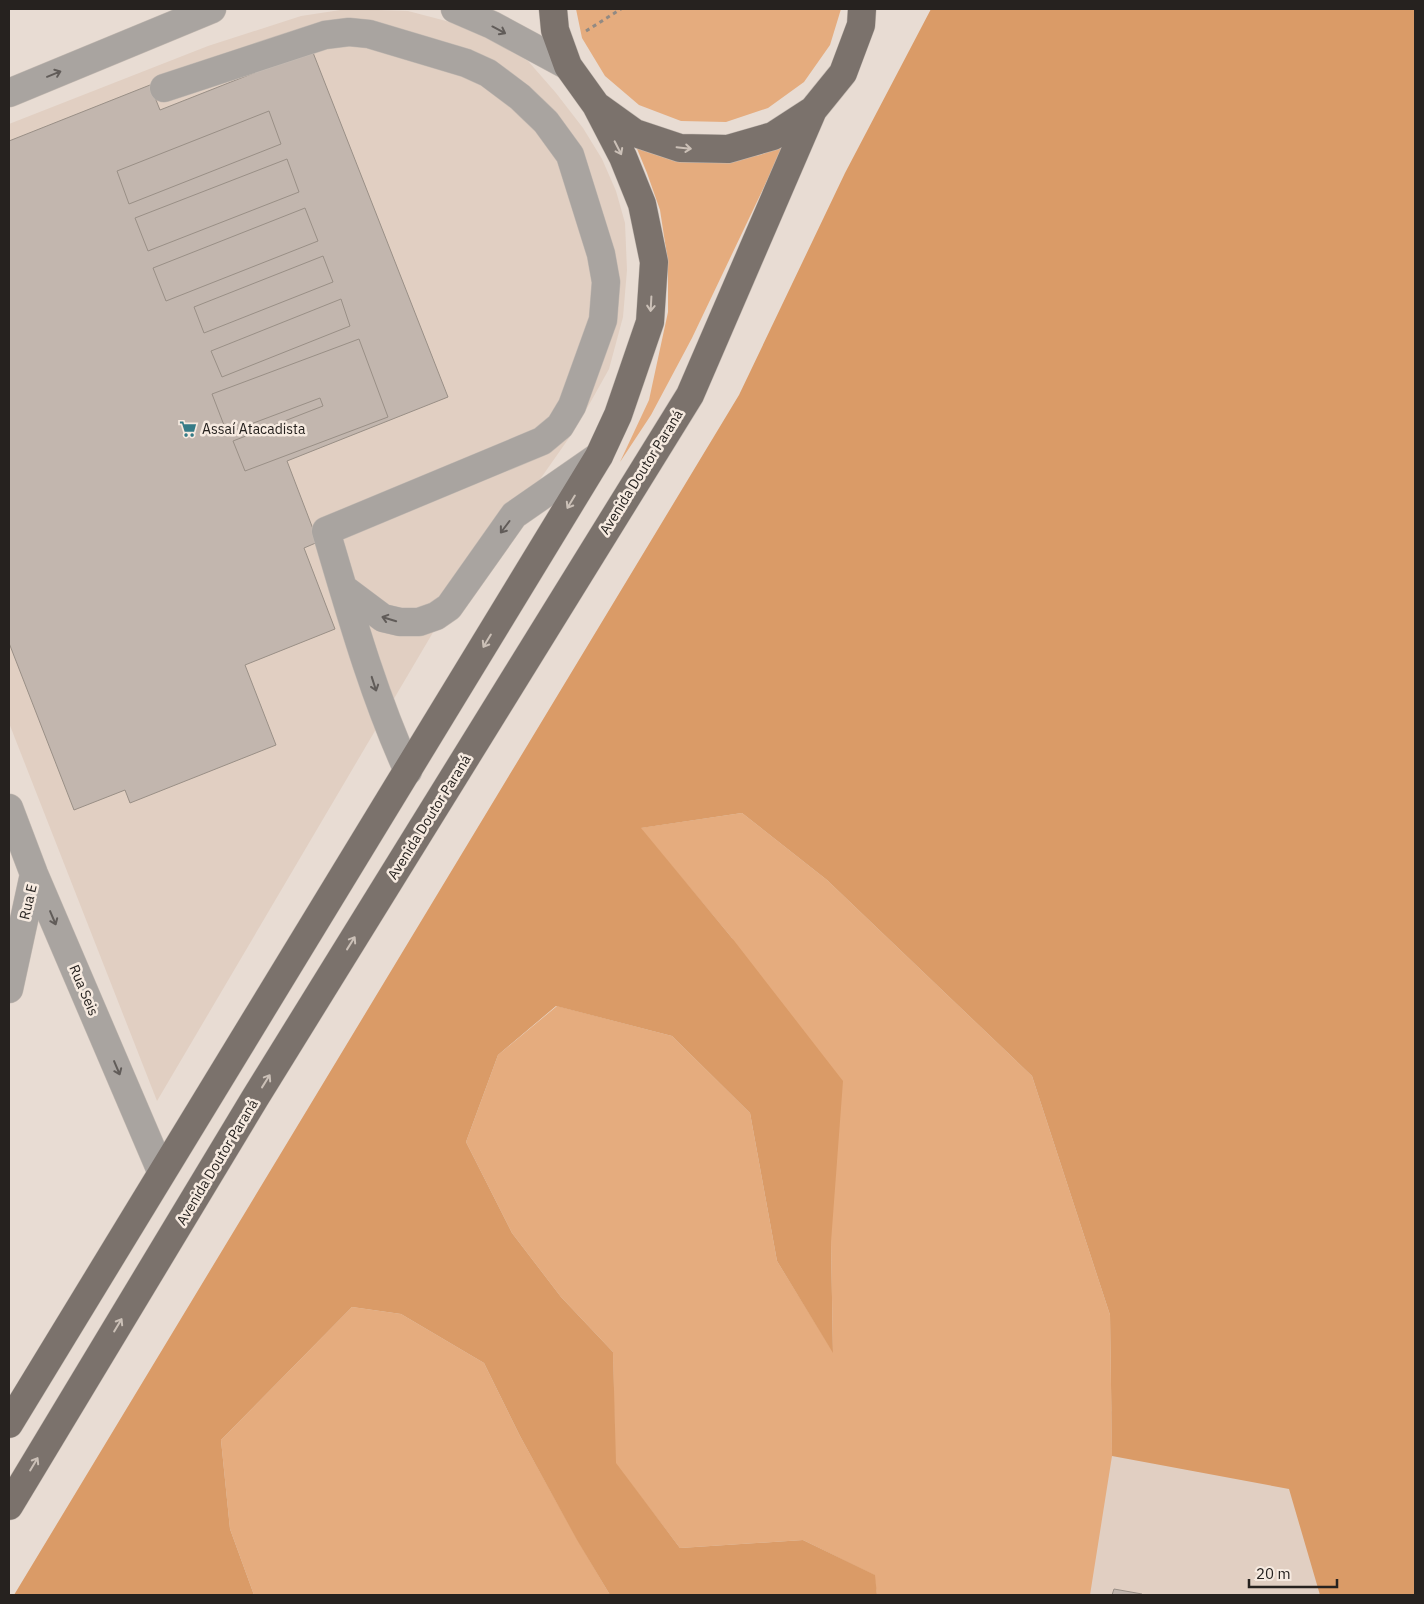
<svg xmlns="http://www.w3.org/2000/svg" width="1424" height="1604" viewBox="0 0 1424 1604" font-family="'IBM Plex Sans',sans-serif">
  <style>
    .built { fill: #e1cfc2 }
    .green { fill: #e5ac7e }
    .forest { fill: #da9b67 }
    .building { fill: #c2b6ae; stroke: #998f86 }
    .lines { fill: none; stroke-linecap: round; stroke-linejoin: round }
    .minor-casing { stroke: #c5bbb3; stroke-width: 29 }
    .major-casing { stroke: #c5bbb3; stroke-width: 29 }
    .path { stroke: #928a83; stroke-width: 3; stroke-dasharray: 4 4; stroke-linecap: butt }
    .minor { stroke: #a9a4a0; stroke-width: 28 }
    .major { stroke: #7b726c; stroke-width: 28 }
    .oneway { stroke: #615c59 }
    .oneway2 { stroke: #cbc0b7 }
    .labels { text-anchor: middle; stroke-width: 5; stroke-linejoin: round; paint-order: stroke }
    .poi-label { font-size: 14px; fill: #26221f; stroke: #f6eae0; text-anchor: start }
    .street-label { font-size: 14px; fill: #26221f; stroke: #f6eae0 }
  </style>
  <rect width="100%" height="100%" fill="#e8dcd3"/>
  <path class="built" d="M347,9L408,11L450,22L495,41L528,61L556,93L583,128L602,159L616,191L625,223L627,270L623,317L609,369L590,403L569,438L435,629L157,1101L9,723V124L208,46L301,16Z
    M1043,1400L1328,1447L1396,1595H965Z"/>
  <path class="green" d="M576,9H841L830,45L804,82L768,108L726,122L681,121L639,105L605,76L582,38Z
    M633,139L730,160L760,155L784,145L692,338L651,415L620,462L649,400L668,312V262L660,210L647,173Z
    M742,813L827,880L1032,1076L1110,1315L1112,1456L1090,1595H877L874,1575L803,1540L680,1548L615,1463L613,1352L561,1297L512,1233L466,1142L498,1055L557,1006L672,1036L750,1113L777,1261L833,1352L831,1242L732,938L640,828Z
    M352,1307L401,1314L484,1363L520,1436L577,1539L610,1595H254L230,1529L221,1440Z"/>
  <path class="forest" d="M931,9H1415V1595H1320L1289,1489L1112,1456L1110,1315L1032,1076L827,880L742,813L641,828L732,938L843,1081L831,1242L833,1353L777,1261L750,1113L672,1036L556,1006L498,1055L466,1142L512,1233L561,1297L613,1352L616,1463L680,1548L803,1540L875,1575L877,1595H610L577,1540L520,1436L484,1363L401,1314L352,1307L221,1440L230,1529L254,1595H14L739,395L845,173Z"/>
  <path class="building" d="M312,50L448,397L287,461L318,542L304,548L335,629L245,665L276,745L130,803L125,790L74,810L9,643V141L150,85L160,110Z
    M269,111L281,144L129,204L117,171Z
    M287,159L299,192L148,251L135,218Z
    M305,208L318,241L166,301L153,268Z
    M323,256L333,282L204,333L194,307Z
    M341,299L350,326L222,377L211,351Z
    M359,339L388,417L245,471L233,441L323,406L320,398L227,433L212,394Z
    M1114,1589L1142,1594V1595H1112Z"/>
  <g class="lines">
    <g class="minor-casing">
      <path id="minor" d="M455,9L492,25L568,66
        M164,88L325,35L349,32L369,34L466,63L488,73L520,97L546,122L570,155L601,254L606,282L603,320L572,406L560,426L542,441L326,531C350,612 373,694 408,771
        M9,93L212,9
        M343,588L383,618L400,622H419L436,616L449,607L514,515L599,456
        M9,808L34,874L161,1171
        M9,989L34,874"/>
    </g>
    <g class="major-casing">
      <path id="major" d="M553,9L555,30L568,66L596,105L635,133L680,148L728,149L773,136L813,110L843,73L861,25L862,9
        M9,1424C204,1100 403,779 599,456L618,415L650,322L654,262L642,204L623,157L596,105
        M9,1506L255,1098L690,395L813,110"/>
    </g>
    <path class="path" d="M586,31L621,9"/>
    <use href="#minor" class="minor"/>
    <use href="#major" class="major"/>
  </g>
  <defs><path id="oneway-shaft" d="M-6 0H5M1.5-3L5.5 0L1.5 3" fill="none" stroke-width="1.6" stroke-linecap="round" stroke-linejoin="round" transform="scale(1.25)"/></defs>
  <g class="oneway">
    <use href="#oneway-shaft" transform="translate(499 30) rotate(28)"/>
    <use href="#oneway-shaft" transform="translate(54 74) rotate(-22)"/>
    <use href="#oneway-shaft" transform="translate(505 527) rotate(127)"/>
    <use href="#oneway-shaft" transform="translate(389 619) rotate(-163)"/>
    <use href="#oneway-shaft" transform="translate(374 684) rotate(72)"/>
    <use href="#oneway-shaft" transform="translate(53 918) rotate(67)"/>
    <use href="#oneway-shaft" transform="translate(117 1068) rotate(67)"/>
  </g>
  <g class="oneway2">
    <use href="#oneway-shaft" transform="translate(618 148) rotate(63)"/>
    <use href="#oneway-shaft" transform="translate(684 148) rotate(6)"/>
    <use href="#oneway-shaft" transform="translate(651 304) rotate(93)"/>
    <use href="#oneway-shaft" transform="translate(571 502) rotate(121)"/>
    <use href="#oneway-shaft" transform="translate(487 641) rotate(121)"/>
    <use href="#oneway-shaft" transform="translate(351 943) rotate(-58)"/>
    <use href="#oneway-shaft" transform="translate(266 1081) rotate(-58)"/>
    <use href="#oneway-shaft" transform="translate(118 1325) rotate(-59)"/>
    <use href="#oneway-shaft" transform="translate(34 1464) rotate(-59)"/>
  </g>
  <defs>
    <g id="supermarket-bare" transform="scale(1.35)"><path d="M-6-5.5h2.5l.6 2H6L4.5 2H-2.5L-4.4-4H-6ZM-1.5 3.2a1.3 1.3 0 1 0 .1 0ZM3 3.2a1.3 1.3 0 1 0 .1 0Z" fill="#357b87" stroke="#f6eae0" stroke-width="2.5" paint-order="stroke"/></g>
  </defs>
  <g fill-rule="evenodd">
    <use href="#supermarket-bare" x="188" y="429"/>
  </g>
  <g class="labels">
    <g class="poi-label">
      <text x="202" y="434">Assaí Atacadista</text>
    </g>
    <g class="street-label">
      <text transform="translate(641 472) rotate(-58)" y="5">Avenida Doutor Paraná</text>
      <text transform="translate(429 817) rotate(-58)" y="5">Avenida Doutor Paraná</text>
      <text transform="translate(28 902) rotate(-77)" y="5">Rua E</text>
      <text transform="translate(84 990) rotate(67)" y="5">Rua Seis</text>
      <text transform="translate(217 1162) rotate(-59)" y="5">Avenida Doutor Paraná</text>
    </g>
  </g>
  <rect width="1424" height="1604" fill="none" stroke="#26221f" stroke-width="20"/>
  <path d="M1249 1579v8h88v-8" fill="none" stroke="#26221f" stroke-width="2.5"/>
  <text x="1256" y="1579" font-size="15" fill="#26221f" stroke="#f6eae0" stroke-width="4" paint-order="stroke">20 m</text>
</svg>
